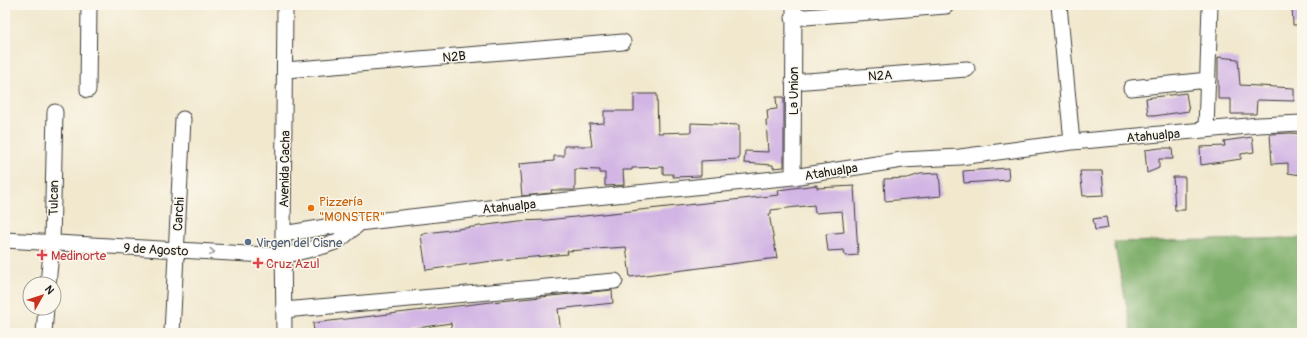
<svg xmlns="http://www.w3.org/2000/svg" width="1307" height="338" viewBox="0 0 1307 338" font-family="Pangolin,sans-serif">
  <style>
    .forest { fill: #7dae69; stroke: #4c6542 }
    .building { fill: #d2b5e4 }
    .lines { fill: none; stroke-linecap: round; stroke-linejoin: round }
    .minor-casing { stroke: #3c3b37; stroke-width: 17 }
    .minor { stroke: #fff; stroke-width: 15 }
    .oneway { stroke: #999 }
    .food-dot { fill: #e8710a; stroke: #fbf7ec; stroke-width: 1.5 }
    .service-dot { fill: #5c6f8a; stroke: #fbf7ec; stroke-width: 1.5 }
    .health-dot { fill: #e0444e; stroke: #fbf7ec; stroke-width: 1.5 }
    .labels { text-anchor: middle; stroke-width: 3; stroke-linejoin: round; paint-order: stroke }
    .street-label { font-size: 13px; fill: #1c1c1c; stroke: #fbf7ec }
    .food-label { font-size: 13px; fill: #c56008; stroke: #fbf7ec; text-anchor: start }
    .service-label { font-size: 13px; fill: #4e5e75; stroke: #fbf7ec; text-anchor: start }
    .health-label { font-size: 13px; fill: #be3a42; stroke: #fbf7ec; text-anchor: start }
  </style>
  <rect width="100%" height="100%" fill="#fbf7ec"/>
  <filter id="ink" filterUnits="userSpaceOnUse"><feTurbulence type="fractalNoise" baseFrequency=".025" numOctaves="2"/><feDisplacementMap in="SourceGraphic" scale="8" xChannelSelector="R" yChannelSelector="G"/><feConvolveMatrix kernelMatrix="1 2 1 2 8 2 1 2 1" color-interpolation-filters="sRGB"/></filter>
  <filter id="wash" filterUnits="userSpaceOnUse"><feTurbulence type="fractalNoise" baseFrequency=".012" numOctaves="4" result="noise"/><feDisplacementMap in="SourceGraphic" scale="16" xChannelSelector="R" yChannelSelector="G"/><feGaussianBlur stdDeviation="0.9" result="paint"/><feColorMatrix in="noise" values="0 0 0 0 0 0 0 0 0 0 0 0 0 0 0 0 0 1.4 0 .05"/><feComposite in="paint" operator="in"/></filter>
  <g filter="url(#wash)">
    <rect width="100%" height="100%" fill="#f1e8ce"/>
    <path class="forest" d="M1302,238V333H1132L1114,242Z"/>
    <g id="blocks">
      <path class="building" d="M1292,5H1302V25H1293Z
        M1218,57L1238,59L1240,85L1294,88V101L1257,100L1256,114H1231V99H1218Z
        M1186,93L1189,111L1154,116V115H1148L1146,98Z
        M634,94H657L658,133L691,132V123L739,125V159L701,161V176L673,177V174H663V167L632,168V170H623L624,185L605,186V173H600V170L575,169V190H551L552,193L522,196L519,164L554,161V156H564V146H592L589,124L604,123V111H634Z
        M776,97H784V167L773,168V165L744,163L745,151L768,152L766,120H768L767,110L777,109Z
        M1291,133L1302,134L1301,175L1288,173V163L1272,164L1270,134Z
        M1252,137L1254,152L1241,154V159L1201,165L1200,147L1225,146L1224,141Z
        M1160,148H1172L1173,159H1159V168L1147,173L1145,150Z
        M1008,168L1009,180L964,183L963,171Z
        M1080,171H1102L1104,195L1083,196Z
        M939,173L941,196L885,201L884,179L908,178L920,174Z
        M1173,177H1185V210H1175Z
        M817,185V188L854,186L858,255L845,256L844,250L828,251L826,234L844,232L842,211L815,213L814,205L771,210V214H769L777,258L630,277L626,247L567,251L568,254L500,260L426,270L421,235L427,233L518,221L547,220L779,195L778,190Z
        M1106,217L1108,228L1095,230L1093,219Z
        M612,290L613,303L558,309L561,333H452L451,323L397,331L314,333L313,323L491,302Z"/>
    </g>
  </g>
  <g filter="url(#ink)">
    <use href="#blocks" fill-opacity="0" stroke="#3c3b37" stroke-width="1"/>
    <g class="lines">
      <g class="minor-casing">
        <path id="minor" d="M1059,5L1072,142
          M793,18L946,6
          M286,70L623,42
          M793,82L967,69
          M1131,88L1208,80
          M88,90L89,5
          M1206,130L1210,5
          M793,177L794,5
          M283,234L332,226L489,208L793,177L902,160L960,157L1072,142L1259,125L1302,123
          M5,240L283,256L324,246L338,241L360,223
          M48,284L52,243L55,112
          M284,310L615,281
          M44,333L46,308
          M172,333L183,119
          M284,333L283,235L285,5"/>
      </g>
      <use href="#minor" class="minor"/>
    </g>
    <defs><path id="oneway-chevron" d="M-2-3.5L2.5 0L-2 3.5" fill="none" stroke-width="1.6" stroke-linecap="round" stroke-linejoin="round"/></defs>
    <use class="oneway" href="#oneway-chevron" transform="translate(212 252) rotate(3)"/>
  </g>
  <circle class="food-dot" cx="311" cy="208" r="4"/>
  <circle class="service-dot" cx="248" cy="242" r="4"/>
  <g class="health-dot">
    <path d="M40 249h4v4h4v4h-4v4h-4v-4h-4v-4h4z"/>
    <path d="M256 257h4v4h4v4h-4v4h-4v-4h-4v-4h4z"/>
  </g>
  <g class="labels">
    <g class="street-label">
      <text transform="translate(454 56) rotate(-5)" y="5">N2B</text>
      <text transform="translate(880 75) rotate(-4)" y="5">N2A</text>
      <text transform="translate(793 91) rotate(-90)" y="5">La Union</text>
      <text transform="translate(1153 135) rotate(-5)" y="5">Atahualpa</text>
      <text transform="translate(284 169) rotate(-89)" y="5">Avenida Cacha</text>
      <text transform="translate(831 171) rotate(-9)" y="5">Atahualpa</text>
      <text transform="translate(53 198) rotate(-89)" y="5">Tulcan</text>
      <text transform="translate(509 206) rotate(-6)" y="5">Atahualpa</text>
      <text transform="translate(178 214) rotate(-87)" y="5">Carchi</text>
      <text transform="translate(156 249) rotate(3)" y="5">9 de Agosto</text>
    </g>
    <g class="food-label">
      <text x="319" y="206">Pizzería<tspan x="319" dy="15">"MONSTER"</tspan></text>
    </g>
    <g class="service-label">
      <text x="256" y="247">Virgen del Cisne</text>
    </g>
    <g class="health-label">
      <text x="51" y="260">Medinorte</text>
      <text x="266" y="268">Cruz Azul</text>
    </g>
  </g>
  <rect width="1307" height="338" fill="none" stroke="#fbf7ec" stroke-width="20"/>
  <g transform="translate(42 296) rotate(51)"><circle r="19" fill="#fbf7ec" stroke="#a29f99"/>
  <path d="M0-3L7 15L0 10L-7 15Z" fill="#c8321e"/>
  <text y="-6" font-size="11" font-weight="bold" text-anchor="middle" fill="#1c1c1c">N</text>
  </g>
</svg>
